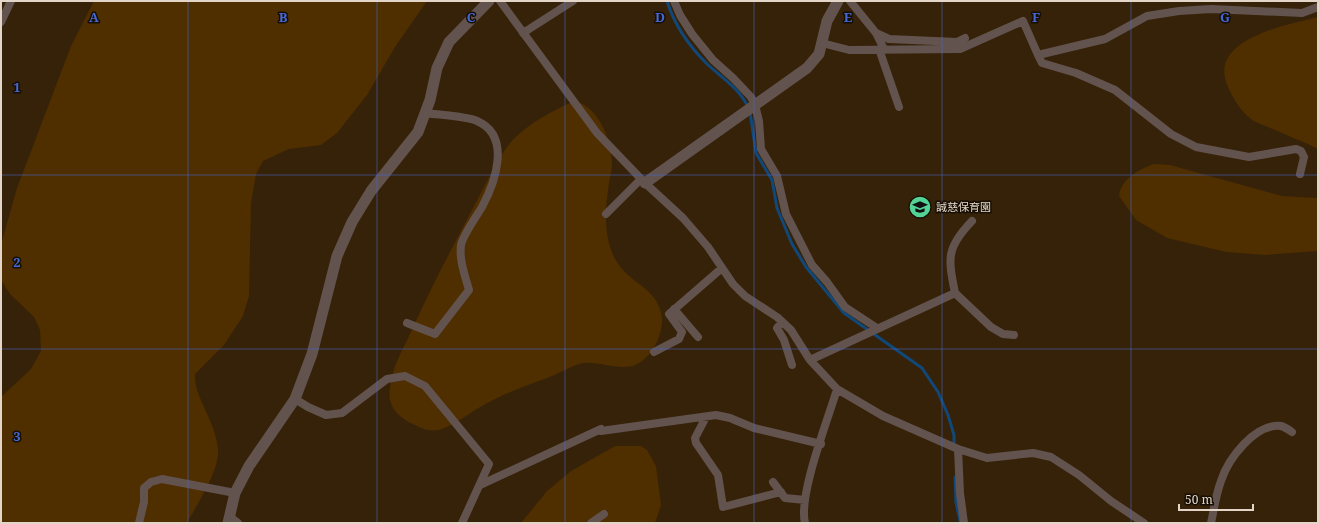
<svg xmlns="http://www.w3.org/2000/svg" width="1319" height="524" viewBox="0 0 1319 524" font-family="'Noto Serif','Noto Sans JP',serif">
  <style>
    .green { fill: #4f2e00 }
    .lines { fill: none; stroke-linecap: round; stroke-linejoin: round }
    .stream { stroke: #10487a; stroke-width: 3 }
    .minor { stroke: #63534f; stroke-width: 8 }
    .tertiary { stroke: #63534f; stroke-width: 11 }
    .grid { fill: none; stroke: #4569d5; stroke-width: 1; stroke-opacity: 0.55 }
    .labels { text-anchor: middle; stroke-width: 3; stroke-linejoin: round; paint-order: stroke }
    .poi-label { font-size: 11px; fill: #e3d5c7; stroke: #170e04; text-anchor: start }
    .grid-label { font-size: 13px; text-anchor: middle; font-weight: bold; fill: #4569d5; stroke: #170e04; stroke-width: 3; stroke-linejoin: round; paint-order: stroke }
  </style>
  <rect width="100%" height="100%" fill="#362208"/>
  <path class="green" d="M94,1H427L395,47L367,95L337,133L321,145L289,149L263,161L256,174L251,203L249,296L243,316L224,345L195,374C194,389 203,404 209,418C214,429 219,444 218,456C215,477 197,505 187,523H1V397L31,369L41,351L40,330L34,317L10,294L1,280L2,241L17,188L71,46Z
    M1318,17V149C1302,141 1286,135 1270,128C1264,125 1256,123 1251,119C1241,112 1233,98 1228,87C1206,39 1287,25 1318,17Z
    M575,101C599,107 611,140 612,162C612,172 609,181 608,191C604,217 604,252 625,272C640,287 659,293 662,318C663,334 653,355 639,363C623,373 601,361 583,363C573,365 562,372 552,376C529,385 504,393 482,406C473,411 464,418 454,423C441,431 433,433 419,427C408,422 395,416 391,403C387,394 392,375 395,366C401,351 409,337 415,323C433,284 453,246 473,208C483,190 498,157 511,142C527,124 553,110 575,101Z
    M1153,164L1170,165L1282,196L1318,198V251L1265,255L1226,252L1167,238L1136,220L1119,196C1121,179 1138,170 1153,164Z
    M615,446H641L647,450L656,466L661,505L655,523H521L547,491L571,471Z"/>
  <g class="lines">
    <path class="stream" d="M667,1C674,24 690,47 707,64C721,77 740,89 748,107
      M750,112L756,153L772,180L777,208L792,244L806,267L844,313L922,368L938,392L948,415L954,435V446
      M955,477L956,502L960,521"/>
    <path class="minor" d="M500,1L597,133L645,183L683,218L708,247L733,284L745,296L777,317L791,330L810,360L837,389L883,416L958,449L987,458L1033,453L1051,457L1079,475L1111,501L1144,523
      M674,1L680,15L692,34L713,60L733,78L751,97L755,105L759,121L761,149L777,176L786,214L812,265L827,282L845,307L877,328
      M850,1L876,33L884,49
      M1,22L11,1
      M523,33L573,1
      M876,33L889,39L957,42L965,38
      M822,43L849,50L960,49L1023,21L1038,55L1105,39L1147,16L1179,11L1211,9L1302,13L1318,7
      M879,49L899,107
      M1038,55L1042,63L1076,73L1115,90L1171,134L1196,147L1249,157L1296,149L1301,151L1304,157L1300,174
      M606,214L641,179
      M955,293L991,327L1003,334L1014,335
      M674,309L698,337
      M782,322L777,328L784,340L792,365
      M407,323L435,334L469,290C465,276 459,260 461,245C463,235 476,217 482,207C495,183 512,136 477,121C466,116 439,115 425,113
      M654,352L679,339L682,332L669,314L722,268
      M810,360L955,293C948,258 946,248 972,221
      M295,399L308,407L326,415L342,413L387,379L405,376L425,386L489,464L462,523
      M706,417L695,438L696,443L718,475L723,507L781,492
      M958,449L960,493L964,523
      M773,482L785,498L805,500
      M480,485L601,429V431L716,415L730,418L754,428L821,444
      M230,517L238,523
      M139,523L144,502V488L151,482L162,479L235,493
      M591,523L604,514
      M805,523C798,495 828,420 837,389
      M1211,523C1214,509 1216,494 1221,481C1228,459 1255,423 1281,426C1285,427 1289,430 1292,432"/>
    <path class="tertiary" d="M645,183L807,68L819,54L827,21L838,1
      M228,523L235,493L249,466L295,399L312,354L337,256L352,222L371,191L418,132L430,100L437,68L449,42L489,1"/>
  </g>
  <path class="grid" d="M188,1V523M377,1V523M565,1V523M754,1V523M942,1V523M1131,1V523M1,175H1318M1,349H1318"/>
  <defs>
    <g id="school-disc" transform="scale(1.15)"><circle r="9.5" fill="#53d396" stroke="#170e04"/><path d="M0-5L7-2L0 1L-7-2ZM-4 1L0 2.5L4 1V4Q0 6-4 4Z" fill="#111"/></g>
  </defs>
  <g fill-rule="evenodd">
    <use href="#school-disc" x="920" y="207"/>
  </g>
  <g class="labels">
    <g class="poi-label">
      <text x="936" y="211">誠慈保育園</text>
    </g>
  </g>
  <g class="grid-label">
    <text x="94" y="22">A</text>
    <text x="283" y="22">B</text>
    <text x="471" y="22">C</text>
    <text x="660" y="22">D</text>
    <text x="848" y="22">E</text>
    <text x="1036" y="22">F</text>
    <text x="1225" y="22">G</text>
    <text x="17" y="92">1</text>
    <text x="17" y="267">2</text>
    <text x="17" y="441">3</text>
  </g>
  <rect width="1319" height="524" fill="none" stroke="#e3d5c7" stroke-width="4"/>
  <path d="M1179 504v6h74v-6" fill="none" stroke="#e3d5c7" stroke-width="2"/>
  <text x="1185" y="504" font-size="12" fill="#e3d5c7" stroke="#170e04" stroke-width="3" paint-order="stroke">50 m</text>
</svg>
